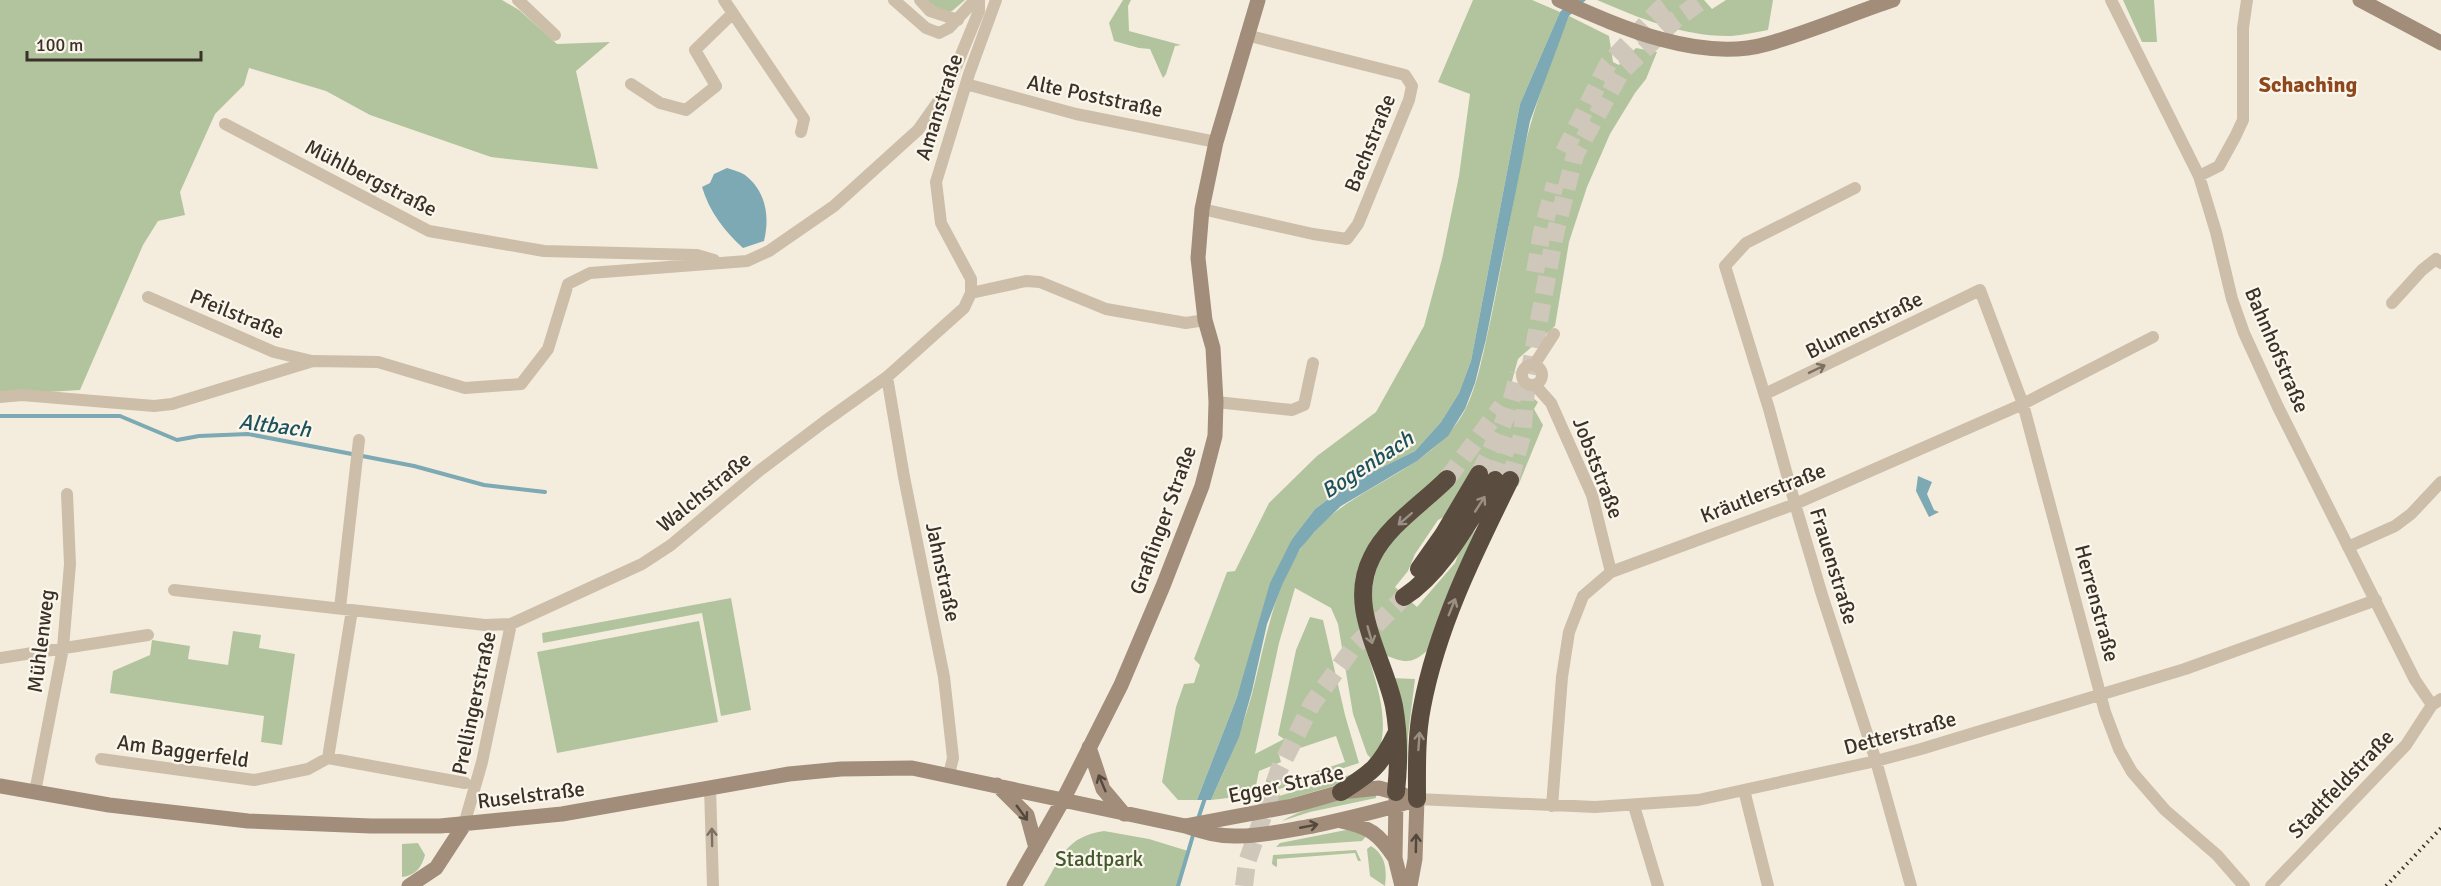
<svg xmlns="http://www.w3.org/2000/svg" width="2441" height="886" viewBox="0 0 2441 886" font-family="Signika,sans-serif">
  <style>
    .green { fill: #b2c49d }
    .water { fill: #7ca9b3 }
    .lines { fill: none; stroke-linecap: round; stroke-linejoin: round }
    .stream { stroke: #7ca9b3; stroke-width: 4 }
    .highway-tunnel { stroke: #cfc7ba; stroke-width: 18; stroke-dasharray: 18 9; stroke-linecap: butt }
    .street { stroke: #cdbea9; stroke-width: 12 }
    .secondary { stroke: #a18d7a; stroke-width: 15 }
    .highway { stroke: #5b4c40; stroke-width: 18 }
    .rail { stroke: #3a3129; stroke-width: 4; stroke-dasharray: 1.5 4.5; stroke-linecap: butt }
    .oneway { stroke: #7c7063 }
    .oneway2 { stroke: #9b9084 }
    .oneway3 { stroke: #54483d }
    .labels { text-anchor: middle; stroke-width: 4.5; stroke-linejoin: round; paint-order: stroke }
    .street-label { font-size: 21px; fill: #3a3129; stroke: #fbf6eb }
    .park-label { font-size: 21px; fill: #42592c; stroke: #fbf6eb }
    .neighbourhood-label { font-size: 22px; font-weight: bold; fill: #8d481e; stroke: #fbf6eb }
    .water-label { font-size: 22px; font-style: italic; fill: #1c515e; stroke: #fbf6eb }
  </style>
  <rect width="100%" height="100%" fill="#f4edde"/>
  <path class="green" d="M0,0H502L519,10L557,44L610,42L576,71L598,169L491,157L370,115L326,91L249,68L244,85L215,114L180,192L185,215L158,221L143,245L80,390L0,395Z
    M926,0H965L952,11L942,12Z
    M1123,0H1131L1128,6L1129,31L1181,45L1175,46L1166,74L1163,78L1150,49L1139,48L1114,41L1109,23Z
    M1473,0H1532L1560,12L1520,104L1471,361L1459,393L1441,422L1415,451L1350,483L1315,509L1292,539L1237,697L1197,800H1178L1162,782L1176,707L1184,684L1194,683L1200,665L1194,659L1227,572L1235,571L1269,503L1317,456L1376,412L1424,326L1442,259L1459,176L1470,94L1438,82Z
    M1597,0H1704L1712,9L1726,0H1773L1768,30C1756,32 1743,35 1731,36C1684,37 1639,18 1597,0Z
    M2123,0H2154L2157,42H2142Z
    M1569,16L1609,36L1613,62L1619,65L1636,48L1657,52L1646,79L1635,93L1610,134L1587,187L1569,242L1555,326L1518,359L1512,381L1538,402L1534,409L1543,425L1518,486L1477,467L1450,514L1438,520L1415,554L1408,571L1395,587L1417,607L1455,563L1463,542L1483,523L1428,650C1412,664 1406,663 1387,656C1363,608 1367,558 1408,521C1423,508 1440,496 1454,482L1443,472C1421,493 1391,514 1375,540C1361,563 1353,593 1358,620C1367,664 1398,718 1374,762L1367,754L1353,714L1338,624L1331,608L1295,588L1279,643L1255,754L1284,739L1278,735L1296,650L1310,617L1323,620L1345,715L1359,763L1267,793L1266,780L1280,775L1283,782L1345,762L1336,736L1279,755L1281,762L1259,771L1254,795L1211,800C1227,765 1242,731 1252,694C1265,644 1272,593 1301,548C1341,486 1430,476 1465,410C1479,382 1484,348 1491,318C1501,269 1510,220 1519,171C1530,117 1549,67 1569,16Z
    M731,598L751,710L721,716L702,613L543,643L542,633Z
    M699,621L718,722L557,753L537,652Z
    M233,631L261,635L259,648L295,654L282,745L261,742L264,716L110,693L113,671L150,655L152,640L190,646L188,659L228,665Z
    M1391,678L1415,679L1408,736L1407,770H1401Z
    M1353,774L1350,781L1272,804L1266,800Z
    M1376,794V798L1310,812L1282,821C1314,803 1340,800 1376,794Z
    M1346,830L1359,831L1367,835L1362,841L1276,847L1280,843Z
    M1104,831L1149,839L1188,851L1178,886H1044C1062,856 1066,837 1104,831Z
    M418,843L425,855C422,867 415,876 402,877V844Z
    M1371,846C1386,855 1387,870 1385,886L1370,876L1367,849Z
    M1356,850L1361,861H1358L1355,853L1277,859V866L1276,867L1272,864L1273,855Z"/>
  <path class="water" d="M1572,0H1586L1569,16L1530,121L1486,339L1475,383L1465,409L1448,436L1417,461L1341,506L1315,531L1300,549L1283,583L1267,624L1252,691L1239,737L1211,800H1197L1237,697L1270,583L1292,539L1315,509L1350,483L1415,451L1441,422L1459,393L1471,361L1520,104L1560,12Z
    M727,168C733,170 741,172 745,175C766,191 770,217 764,241L743,248C725,232 709,211 702,187L710,183L714,174Z
    M1918,476L1932,482L1927,494L1934,510L1939,512L1929,517L1916,491Z"/>
  <g class="lines">
    <path class="stream" d="M0,416H120L177,440L199,436L248,434L414,466L484,485L545,492
      M1198,819L1206,795
      M1178,886L1194,832"/>
    <path class="highway-tunnel" d="M1564,152L1608,64L1661,8L1672,0
      M1535,272L1542,232L1555,184
      M1479,474C1495,442 1512,409 1518,373
      M1447,479L1502,406
      M1495,480L1511,435
      M1510,480L1522,436L1526,391L1555,234L1575,155L1621,72L1676,19L1703,0
      M1244,886L1247,862L1279,770L1312,704L1353,648L1404,597"/>
    <path class="street" d="M518,0L555,35
      M724,0L804,119L801,132
      M894,0L926,28L939,33L949,28L975,0
      M920,0L930,11L958,20
      M2111,0L2199,176L2216,232L2232,299L2244,333L2278,407L2415,680L2432,705
      M631,84L660,103L686,110L716,86L695,50L733,13
      M966,84L1076,114L1216,142
      M225,124L429,231L544,251L697,255L714,260
      M2199,176L2219,166L2235,137L2243,120V28L2247,0
      M1855,188L1746,243L1725,266L1769,409L1795,504L1822,595L1876,761L1911,886
      M1202,209L1313,234L1347,239L1358,224L1409,100L1412,86L1405,75L1246,35
      M971,293L1026,281L1040,282L1106,309L1186,323L1205,320
      M148,297L274,352L312,361
      M2392,303L2422,270L2436,259L2441,263
      M1522 375a10 10 0 1 1 20 0a10 10 0 1 1-20 0Z
      M1534,365L1554,334
      M887,377L904,477L944,677L953,758L949,774
      M1535,385L1551,403L1592,495L1611,572
      M1765,394L1980,290L2023,404L2105,712L2119,749L2132,772L2165,810L2217,855L2244,886
      M0,397L22,395L154,406L172,404L313,361L378,362L465,388L521,384L548,349L568,284L590,273L747,261L769,251L834,206L918,130L947,89L979,11V0
      M1216,402L1292,410L1304,405L1313,363
      M2348,547L2395,526L2411,514L2441,482
      M174,590L485,625L511,624L642,564L671,545L759,471L824,422L887,377L964,308L971,293V279L941,223L936,182L969,74L996,0
      M340,608L359,440
      M0,658L148,635
      M328,758L352,610
      M101,759L254,780L308,769L328,758L465,783
      M710,788L713,886
      M1744,790L1768,886
      M35,792L63,648L70,564L67,494
      M1417,799L1595,807L1698,800L1876,761L1921,749L2185,669L2376,600
      M1552,806L1562,677L1569,632L1583,596L1611,572L1795,504L2023,404L2153,337
      M1634,806L1658,886
      M464,825L482,762L511,624
      M2271,886L2406,745L2432,705L2441,699"/>
    <path class="secondary" d="M1559,0C1620,27 1700,63 1767,44C1810,32 1851,14 1893,0
      M2360,0L2441,43
      M1089,747L1103,789L1124,814
      M997,785L1027,815L1036,848
      M0,786L109,805L248,821L371,826H440L562,814L789,774L841,769L912,768L1185,826C1203,832 1220,837 1239,836C1264,836 1288,830 1313,826C1348,818 1383,811 1417,799
      M1396,798L1395,858L1402,886
      M1341,821C1370,827 1379,834 1395,858
      M1185,826L1292,806L1341,792L1379,788L1404,795
      M409,886L436,868L464,825
      M1014,886L1063,800L1121,685L1163,586L1202,486L1215,436L1216,402L1213,348L1205,320L1198,258L1202,209L1216,142L1258,0
      M1410,886L1415,859L1417,799"/>
    <path class="highway" d="M1419,569L1443,535L1479,474
      M1404,597C1443,572 1470,519 1495,480
      M1341,792C1372,772 1379,768 1396,734
      M1396,792C1399,764 1399,734 1394,706C1384,657 1346,608 1372,557C1387,526 1423,503 1447,479
      M1417,799C1417,769 1416,737 1422,707C1437,627 1474,553 1510,480"/>
    <path class="rail" d="M2386,886L2441,828"/>
  </g>
  <defs><path id="oneway-shaft" d="M-6 0H5M1.5-3L5.5 0L1.5 3" fill="none" stroke-width="1.6" stroke-linecap="round" stroke-linejoin="round" transform="scale(1.5)"/></defs>
  <g class="oneway">
    <use href="#oneway-shaft" transform="translate(1817 369) rotate(-26)"/>
    <use href="#oneway-shaft" transform="translate(712 837) rotate(-91)"/>
  </g>
  <g class="oneway2">
    <use href="#oneway-shaft" transform="translate(1480 504) rotate(-57)"/>
    <use href="#oneway-shaft" transform="translate(1405 519) rotate(139)"/>
    <use href="#oneway-shaft" transform="translate(1452 607) rotate(-68)"/>
    <use href="#oneway-shaft" transform="translate(1370 635) rotate(74)"/>
    <use href="#oneway-shaft" transform="translate(1419 741) rotate(-86)"/>
  </g>
  <g class="oneway3">
    <use href="#oneway-shaft" transform="translate(1102 783) rotate(-113)"/>
    <use href="#oneway-shaft" transform="translate(1022 813) rotate(54)"/>
    <use href="#oneway-shaft" transform="translate(1309 826) rotate(-11)"/>
    <use href="#oneway-shaft" transform="translate(1416 843) rotate(-89)"/>
  </g>
  <g class="labels">
    <g class="street-label">
      <text transform="translate(1095 96) rotate(12)" y="7">Alte Poststraße</text>
      <text transform="translate(939 107) rotate(-72)" y="7">Amanstraße</text>
      <text transform="translate(1370 143) rotate(-68)" y="7">Bachstraße</text>
      <text transform="translate(371 178) rotate(27)" y="7">Mühlbergstraße</text>
      <text transform="translate(237 314) rotate(22)" y="7">Pfeilstraße</text>
      <text transform="translate(1864 325) rotate(-26)" y="7">Blumenstraße</text>
      <text transform="translate(2277 350) rotate(67)" y="7">Bahnhofstraße</text>
      <text transform="translate(1598 468) rotate(69)" y="7">Jobststraße</text>
      <text transform="translate(704 492) rotate(-39)" y="7">Walchstraße</text>
      <text transform="translate(1763 493) rotate(-21)" y="7">Kräutlerstraße</text>
      <text transform="translate(1163 520) rotate(-70)" y="7">Graflinger Straße</text>
      <text transform="translate(1834 566) rotate(73)" y="7">Frauenstraße</text>
      <text transform="translate(943 572) rotate(78)" y="7">Jahnstraße</text>
      <text transform="translate(2097 603) rotate(75)" y="7">Herrenstraße</text>
      <text transform="translate(41 641) rotate(-83)" y="7">Mühlenweg</text>
      <text transform="translate(474 703) rotate(-78)" y="7">Prellingerstraße</text>
      <text transform="translate(1900 733) rotate(-15)" y="7">Detterstraße</text>
      <text transform="translate(183 751) rotate(8)" y="7">Am Baggerfeld</text>
      <text transform="translate(1286 784) rotate(-12)" y="7">Egger Straße</text>
      <text transform="translate(2341 784) rotate(-46)" y="7">Stadtfeldstraße</text>
      <text transform="translate(531 795) rotate(-7)" y="7">Ruselstraße</text>
    </g>
    <g class="park-label">
      <text x="1099" y="866">Stadtpark</text>
    </g>
    <g class="neighbourhood-label">
      <text x="2308" y="92">Schaching</text>
    </g>
    <g class="water-label">
      <text transform="translate(275 425) rotate(7)" y="8">Altbach</text>
      <text transform="translate(1367 464) rotate(-33)" y="8">Bogenbach</text>
    </g>
  </g>
  <path d="M27 51v9h174v-9" fill="none" stroke="#3a3129" stroke-width="3"/>
  <text x="36" y="51" font-size="18" fill="#3a3129" stroke="#fbf6eb" stroke-width="4.5" paint-order="stroke">100 m</text>
</svg>
